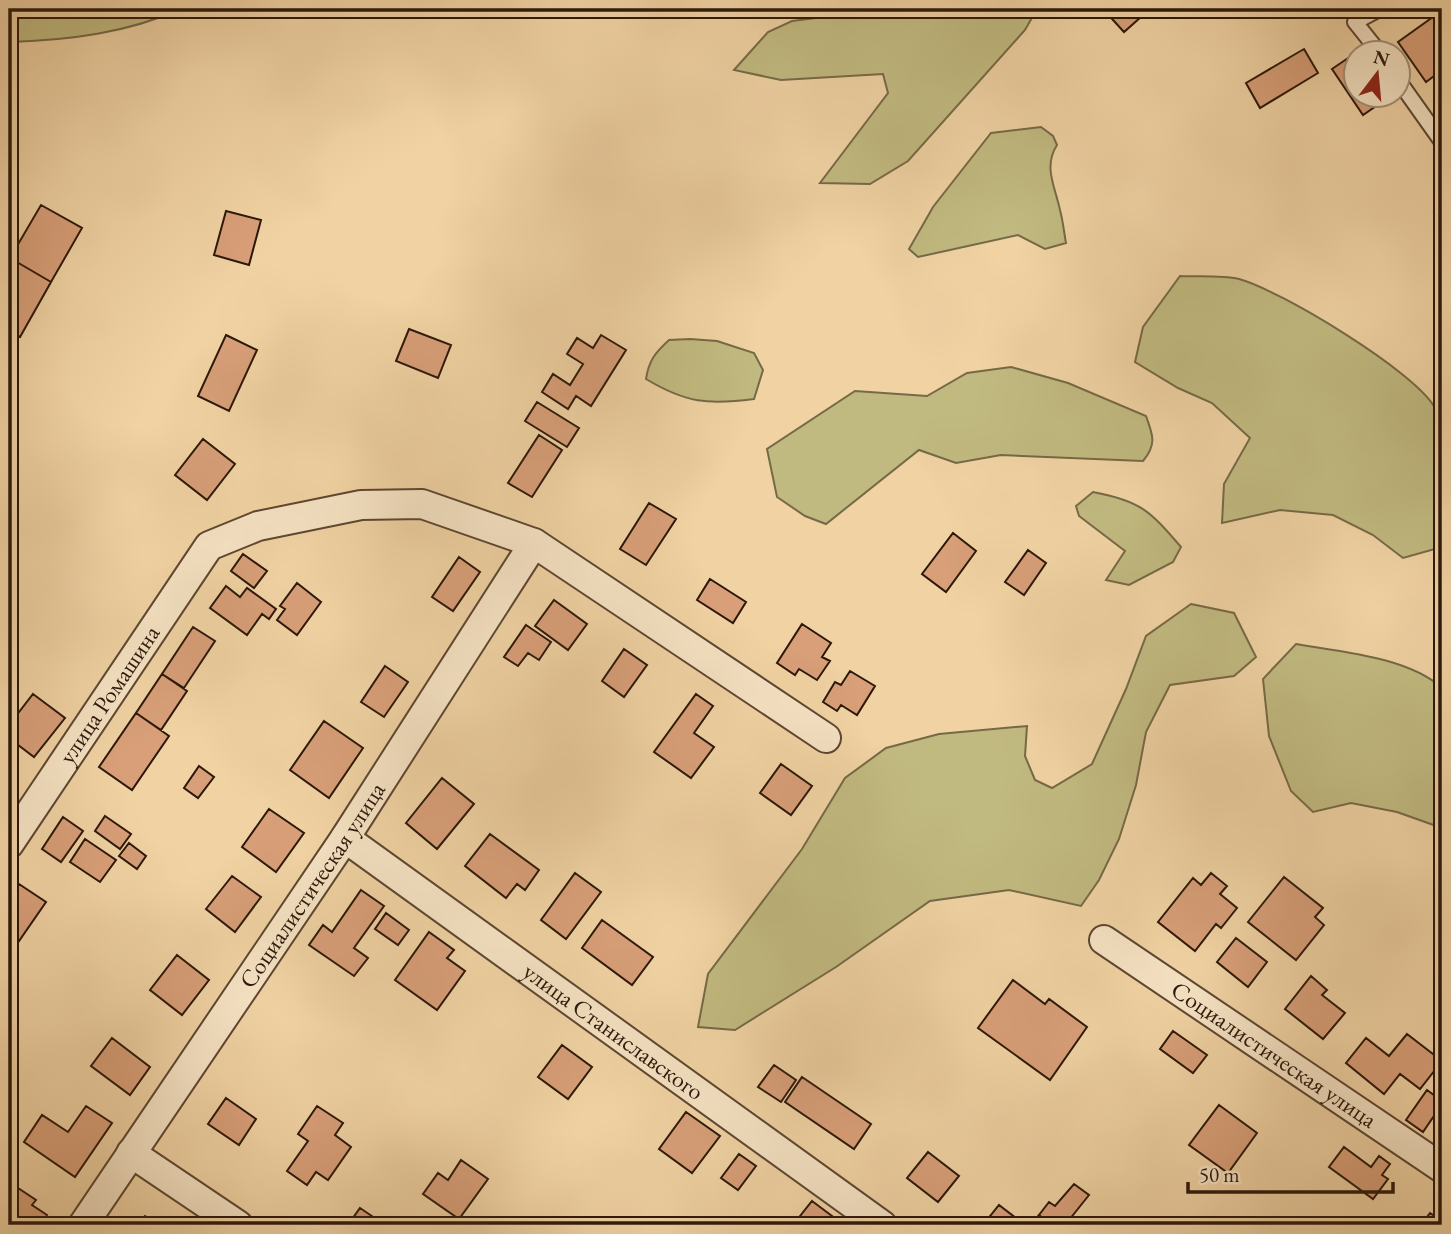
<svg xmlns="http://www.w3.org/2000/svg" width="1451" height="1234" viewBox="0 0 1451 1234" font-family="'EB Garamond',serif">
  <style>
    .green { fill: #c1ba80; stroke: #766946; stroke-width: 2 }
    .building { fill: #d89f78; stroke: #2c180b; stroke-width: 2 }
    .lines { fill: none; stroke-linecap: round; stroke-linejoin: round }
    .lane-casing { stroke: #5d4631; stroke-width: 18 }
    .street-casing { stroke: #5d4631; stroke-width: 32 }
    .lane { stroke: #f5e2c3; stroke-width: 14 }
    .street { stroke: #f5e2c3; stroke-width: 28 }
    .labels { text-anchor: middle; stroke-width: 7; stroke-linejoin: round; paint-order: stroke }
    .street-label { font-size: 24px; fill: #2c180b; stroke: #f5e2c3 }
  </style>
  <rect width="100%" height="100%" fill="#f0d2a3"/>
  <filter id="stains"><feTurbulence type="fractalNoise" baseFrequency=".00286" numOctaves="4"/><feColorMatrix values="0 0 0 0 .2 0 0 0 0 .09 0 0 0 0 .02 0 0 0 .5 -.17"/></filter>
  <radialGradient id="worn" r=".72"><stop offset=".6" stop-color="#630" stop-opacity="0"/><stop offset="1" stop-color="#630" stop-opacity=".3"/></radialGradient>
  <path class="green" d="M9,9H180C128,33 68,40 11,42H9Z
    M888,9H1037L1025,30L908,161L870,184L820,183L888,93L883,74L781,80L734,70L768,32L792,21Z
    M1041,127L1053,136L1057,145C1043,167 1055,186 1060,210C1063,221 1064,232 1066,243L1045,249L1018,235L918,257L909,249L933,207L991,133Z
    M1180,276C1199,277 1221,275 1239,279C1280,290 1416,372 1435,408C1449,436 1442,513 1442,547L1403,558L1373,535L1333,515L1280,510L1222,523L1224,484L1250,438L1212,403L1178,388L1135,362L1143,327Z
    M690,339L717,341L754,353L763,370L754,399C708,405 686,403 646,379C649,360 655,353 669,340Z
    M1011,367L1068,383L1146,416C1153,435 1157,444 1143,461L1001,455L956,463L919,450L826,524L805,516L777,497L767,449L855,391L927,396L967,373Z
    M1093,492C1141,501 1150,511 1181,547L1173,562L1129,585L1106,580L1125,551L1079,516L1076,506Z
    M1191,604L1234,613L1256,657L1234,676L1170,685L1146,732L1136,785L1119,839L1099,880L1081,906L1009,890L930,901L836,967L735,1030L698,1027L708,974L802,849L845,778L886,748L939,734L1027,726L1025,756L1035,780L1052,788L1092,764L1126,689L1146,636Z
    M1296,644C1341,652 1408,657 1442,688V828L1397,812L1351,803L1313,812L1291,791L1269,736L1263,679Z"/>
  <path class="building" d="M1103,9H1150L1124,32Z
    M1440,12L1442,15V70L1426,82L1398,42Z
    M1304,49L1318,73L1260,108L1246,83Z
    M1360,50L1362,52H1356V94L1392,95L1363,115L1332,69Z
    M41,205L82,228L51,282L10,258Z
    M1442,207V224L1434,213Z
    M226,211L261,220L249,265L214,255Z
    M10,258L51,282L20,337L9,330Z
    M409,329L451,345L438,378L396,361Z
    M226,335L257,350L229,411L198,396Z
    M601,335L626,350L591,406L576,396L568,409L542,392L553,374L570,385L583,364L567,354L577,338L593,348Z
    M537,402L579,428L567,447L525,421Z
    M539,435L562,450L532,497L508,483Z
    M203,439L235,464L207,500L175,475Z
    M649,503L676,519L646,565L620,549Z
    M953,533L976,551L946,592L922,574Z
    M1028,550L1046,563L1024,595L1005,582Z
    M243,554L267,571L254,588L231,571Z
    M459,557L480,572L453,611L432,597Z
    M710,579L746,602L733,623L697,600Z
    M297,583L321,602L297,635L277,620L285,609L280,606Z
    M226,586L240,597L247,588L276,609L269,619L262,614L247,635L210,608Z
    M554,600L587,624L568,650L535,626Z
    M802,624L831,643L822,657L830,661L817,680L799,669L795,675L777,663Z
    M526,625L551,642L539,660L528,653L518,666L504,657Z
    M193,627L215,641L184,688L162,674Z
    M624,649L647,665L624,697L602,681Z
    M385,666L408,682L384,717L361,702Z
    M850,671L875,686L857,715L841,705L837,711L823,702L835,682L841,685Z
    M162,674L187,691L161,730L136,713Z
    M33,694L65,718L34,757L9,738V725Z
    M696,694L713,706L694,733L714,747L691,778L654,752Z
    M136,713L169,736L132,790L99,767Z
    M324,721L363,748L329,798L290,770Z
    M781,764L812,786L791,815L760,793Z
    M199,766L214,777L198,798L184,788Z
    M442,778L474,804L437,849L406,823Z
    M269,809L304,833L276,872L242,847Z
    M105,816L131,834L120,849L95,831Z
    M63,817L83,831L61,862L42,849Z
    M490,834L539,870L525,890L517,884L506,898L465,866Z
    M85,839L116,860L100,882L70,862Z
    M129,843L146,856L137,869L119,856Z
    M575,873L601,892L566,939L541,920Z
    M1211,873L1227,886L1220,894L1237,908L1221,928L1216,924L1195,951L1158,922L1193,878L1201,885Z
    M232,876L261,897L235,932L206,909Z
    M1284,877L1323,908L1315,917L1324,925L1296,960L1248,922Z
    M19,884L46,902L19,941L9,934V898Z
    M361,890L384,906L354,948L368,958L354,976L309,945L323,925L332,932Z
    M386,913L409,930L398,945L375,929Z
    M602,920L653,957L632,985L582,948Z
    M429,932L454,950L447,958L465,971L437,1010L395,980Z
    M1236,938L1267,962L1248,987L1217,962Z
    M177,955L209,980L182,1015L150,990Z
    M1311,976L1327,990L1322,995L1345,1013L1323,1039L1285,1009Z
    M1013,980L1045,1004L1049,999L1087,1027L1050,1080L978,1028Z
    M1173,1031L1207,1055L1193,1073L1160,1049Z
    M1407,1034L1442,1061L1420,1089L1400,1074L1384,1094L1346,1063L1366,1038L1389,1056Z
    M112,1038L150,1067L130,1095L91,1066Z
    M562,1045L592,1067L568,1099L538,1077Z
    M774,1065L796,1080L781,1102L758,1087Z
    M802,1077L871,1124L854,1149L785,1102Z
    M1427,1090L1442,1101V1104L1423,1132L1406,1120Z
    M226,1098L256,1119L239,1145L208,1124Z
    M1219,1105L1257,1133L1228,1173L1189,1145Z
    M86,1106L112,1123L75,1177L24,1142L42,1115L68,1132Z
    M317,1106L343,1123L335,1135L351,1147L328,1180L316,1172L307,1185L287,1171L308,1141L298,1134Z
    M686,1112L720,1136L692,1173L659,1149Z
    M1344,1147L1371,1167L1379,1156L1390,1164L1382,1175L1388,1179L1373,1199L1329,1167Z
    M928,1152L959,1176L938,1202L907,1178Z
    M739,1154L756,1166L738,1190L721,1178Z
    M461,1160L488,1179L459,1219L423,1194L438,1173L448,1180Z
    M9,1182L36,1200L32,1205L47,1215L41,1225H9Z
    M1074,1184L1089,1195L1065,1225H1052L1039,1215L1049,1202L1055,1206Z
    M812,1201L844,1225H793Z
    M999,1205L1025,1225H983Z
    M360,1208L385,1225H348Z
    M1430,1213L1442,1221L1439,1225H1421Z
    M1039,1215L1052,1225H1031Z
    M145,1216L159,1225H139Z"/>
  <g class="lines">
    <g class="lane-casing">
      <path id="lane" d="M1379,9L1355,22L1379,52
        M1398,80L1442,142"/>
    </g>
    <g class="street-casing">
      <g id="street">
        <path id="s1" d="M345,838L882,1225"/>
        <path id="s2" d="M9,844L209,546L258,526L361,505L422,504L534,543L826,738"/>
        <path id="s3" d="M1104,940L1442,1168"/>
        <path d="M131,1153L238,1225"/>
        <path id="s4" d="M83,1225L345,838L534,543"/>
      </g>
    </g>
    <use href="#lane" class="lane"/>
    <use href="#street" class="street"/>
  </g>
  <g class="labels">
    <g class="street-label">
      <text dy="8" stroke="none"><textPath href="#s2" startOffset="180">улица Ромашина</textPath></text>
      <text dy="8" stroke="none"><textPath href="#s4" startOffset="410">Социалистическая улица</textPath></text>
      <text dy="8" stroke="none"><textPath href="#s1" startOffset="331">улица Станиславского</textPath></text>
      <text dy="8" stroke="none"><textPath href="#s3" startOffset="205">Социалистическая улица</textPath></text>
    </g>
  </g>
  <rect width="1451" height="1234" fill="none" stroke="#f0d2a3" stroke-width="35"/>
  <rect x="10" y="10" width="1430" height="1213" fill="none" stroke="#2c180b" stroke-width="3.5"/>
  <rect x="18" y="18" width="1416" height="1199" fill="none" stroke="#2c180b" stroke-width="2"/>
  <g transform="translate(1377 74) rotate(16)"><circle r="33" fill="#f5e2c3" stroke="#a59179" stroke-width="2"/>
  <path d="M0-5L12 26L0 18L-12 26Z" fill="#8f2418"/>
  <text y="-10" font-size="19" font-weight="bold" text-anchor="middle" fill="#2c180b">N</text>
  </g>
  <path d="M1188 1182v10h205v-10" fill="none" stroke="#2c180b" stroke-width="3.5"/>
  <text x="1199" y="1182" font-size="21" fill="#2c180b" stroke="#f5e2c3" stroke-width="5" paint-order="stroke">50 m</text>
  <rect width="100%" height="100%" filter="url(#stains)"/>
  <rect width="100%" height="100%" fill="url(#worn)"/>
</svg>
